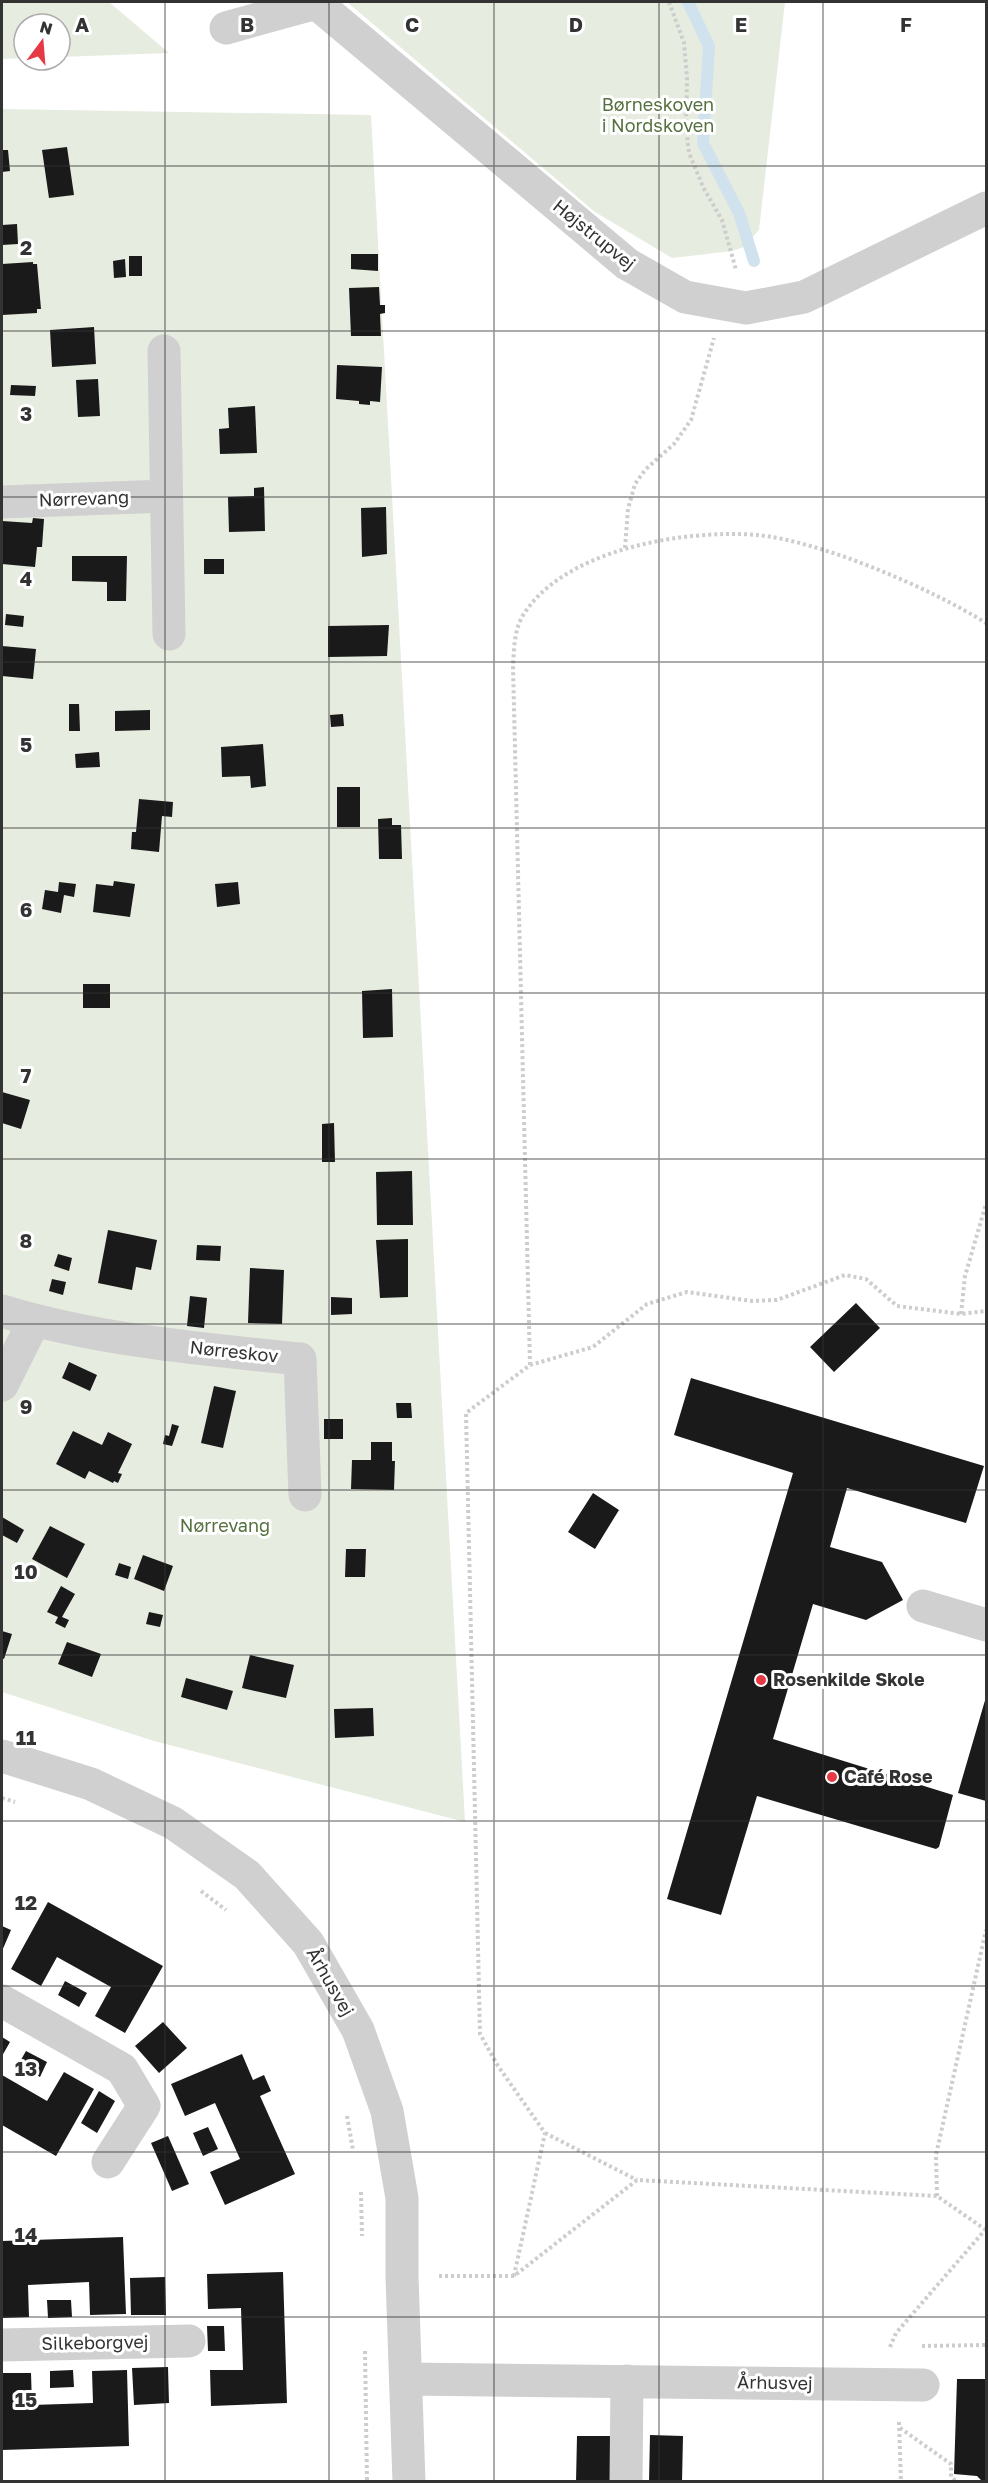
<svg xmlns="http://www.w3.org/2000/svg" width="988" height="2483" viewBox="0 0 988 2483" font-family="'Golos Text',sans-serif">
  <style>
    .green { fill: #e6ecdf }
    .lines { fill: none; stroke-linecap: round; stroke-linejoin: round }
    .stream { stroke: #cfe2ee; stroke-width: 12 }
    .building { fill: #1a1a1a }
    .path { stroke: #cdcdcd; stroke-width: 4; stroke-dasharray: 3 3; stroke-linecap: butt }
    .minor { stroke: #d0d0d0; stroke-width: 33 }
    .grid { fill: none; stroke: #333; stroke-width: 1.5; stroke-opacity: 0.55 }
    .poi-dot { fill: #e63946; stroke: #fff; stroke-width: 2 }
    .labels { text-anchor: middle; stroke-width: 6; stroke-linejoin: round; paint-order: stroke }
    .park-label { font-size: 18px; fill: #56703f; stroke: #fff }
    .street-label { font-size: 18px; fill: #333; stroke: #fff }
    .poi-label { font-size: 18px; font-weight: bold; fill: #333; stroke: #fff; text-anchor: start }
    .grid-label { font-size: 20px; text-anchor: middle; font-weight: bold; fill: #333; stroke: #fff; stroke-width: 6; stroke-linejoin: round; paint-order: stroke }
  </style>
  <rect width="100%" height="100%" fill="#fff"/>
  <path class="green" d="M2,2H109L169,53L60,57V24H24V58L2,59Z
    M347,2H785L759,230L744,247L732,251L672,258L595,212Z
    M2,109L371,115L465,1822L154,1741L2,1692Z"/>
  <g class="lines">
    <path class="stream" d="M688,2L709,46L703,143L739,213L754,261"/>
  </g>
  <path class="building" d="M67,147L74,195L49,198L42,150Z
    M2,150H8L10,171L2,172Z
    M17,224L18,244L2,245V225Z
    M351,254H378V271L351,269Z
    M129,256H142V276H129Z
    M125,259L126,277L114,278L113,261Z
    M33,262V264H37L41,309H37V313L2,315V264Z
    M379,287L380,305H385V313L380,314L381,336H351L349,288Z
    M94,327L96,364L52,367L50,330Z
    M337,365L382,367L380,402L370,401V405L359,404V401L336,399Z
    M98,379L100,416L78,417L76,380Z
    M11,385L36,386L35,396L10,395Z
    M255,406L257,453L220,454L219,429L229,428L228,408Z
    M264,487L265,531L229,532L228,497L254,496V488Z
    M386,507L387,554L362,557L361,508Z
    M33,518L44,519L42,547H37L35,567L2,564V521L32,523Z
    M72,556H127L126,601H107V582L72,581Z
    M204,559H224V574H204Z
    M6,614L24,616L23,627L5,625Z
    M389,625L387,656L328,657V626Z
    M2,646L36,649L33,679L2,676Z
    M69,704H79L80,731H69Z
    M150,710V730L115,731V711Z
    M343,714L344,726L331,727L330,715Z
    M263,744L266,786L251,788L250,776L222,777L221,747Z
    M99,752L100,767L76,768L75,754Z
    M337,787H360V827H337Z
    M139,799L173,802L172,817L162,816L159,852L131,849L132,832H136Z
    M392,818V825H401L402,859H379L378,819Z
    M114,881L135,884L130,917L93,912L96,884L113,886Z
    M59,882L76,884L74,897L64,895L61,913L42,909L45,890L58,892Z
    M238,882L240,904L217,907L215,884Z
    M83,984H110V1008H83Z
    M392,989L393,1037L363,1038L362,991Z
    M2,1092L30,1100L21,1129L2,1123Z
    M334,1123L335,1162H322V1124Z
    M412,1171L413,1225H377L376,1172Z
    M108,1230L157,1240L151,1270L136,1267L132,1290L98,1283Z
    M408,1239V1297L380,1298L376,1240Z
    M197,1245L221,1246L220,1261L196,1260Z
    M58,1254L72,1258L69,1271L54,1266Z
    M250,1268L284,1270L282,1324L248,1323Z
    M52,1279L66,1282L63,1295L49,1291Z
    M190,1296L207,1298L204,1328L187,1326Z
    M331,1297L352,1298V1314L331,1315Z
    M856,1303L880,1328L834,1372L810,1347Z
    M69,1362L97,1375L90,1391L62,1378Z
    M691,1378L984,1466L966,1523L847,1488L830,1547L882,1562L903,1600L866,1620L813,1604L773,1739L953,1795L939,1847L936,1849L757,1796L721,1915L667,1899L793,1473L674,1435Z
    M214,1386L236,1391L223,1448L201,1443Z
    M396,1403H411L412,1418H397Z
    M324,1419H343V1439H324Z
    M172,1424L179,1426L172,1446L163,1444L165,1435L169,1436Z
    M73,1431L102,1445L108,1432L132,1444L118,1473L122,1474L118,1483L114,1481L113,1483L89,1471L85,1479L56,1464Z
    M371,1442H392V1461H395L394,1490L351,1489L352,1460H371Z
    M593,1493L619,1510L595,1549L568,1532Z
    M2,1517L24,1530L17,1543L2,1535Z
    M50,1526L85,1544L67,1578L32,1559Z
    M346,1549H366L365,1577H345Z
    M143,1555L173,1566L164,1591L134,1579Z
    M119,1563L131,1567L128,1579L115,1575Z
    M61,1586L75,1594L62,1617L69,1620L65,1628L55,1623L58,1617L47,1612Z
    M149,1612L163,1615L160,1627L146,1624Z
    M2,1631L12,1634L4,1659L2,1658Z
    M67,1642L101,1654L92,1677L58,1664Z
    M250,1655L294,1665L286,1698L242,1688Z
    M186,1678L233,1691L227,1710L181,1697Z
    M986,1697V1801L958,1793Z
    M373,1708L374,1736L335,1738L334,1709Z
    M48,1902L163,1966L125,2033L95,2016L111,1987L57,1957L41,1986L11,1969Z
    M2,1926L11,1930L2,1951Z
    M65,1981L87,1993L79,2007L58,1995Z
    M163,2022L187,2048L159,2073L135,2046Z
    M2,2037L10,2042L2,2056Z
    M26,2051L47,2062L40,2077L18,2065Z
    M242,2054L253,2080L264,2075L271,2091L260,2096L295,2174L225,2205L210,2172L240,2159L215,2103L185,2116L171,2084Z
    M64,2072L94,2089L56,2156L2,2125V2075L47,2101Z
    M99,2091L115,2101L97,2133L81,2123Z
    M208,2127L218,2149L203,2156L193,2133Z
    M168,2136L189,2184L172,2191L151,2143Z
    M123,2237L126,2314L90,2315L89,2282L28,2285L29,2317L2,2318V2241Z
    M283,2272L287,2403L211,2406L210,2370H243L241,2308L208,2309L207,2274Z
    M165,2277L166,2315H131L130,2278Z
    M47,2300H71L72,2317L48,2318Z
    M207,2326H224L225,2351H208Z
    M168,2367L169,2403L134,2405L132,2368Z
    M73,2370L74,2387L50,2388V2371Z
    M127,2370L129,2446L2,2450V2373H31L32,2405L63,2404L93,2403L92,2371Z
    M957,2379H986V2482H983L977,2476L954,2474Z
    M650,2435L683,2436L682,2482H649Z
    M577,2436H610V2482H576Z"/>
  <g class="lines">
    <path class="path" d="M669,2L684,43L687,78L686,128L689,153L703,187L722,220L736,270
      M625,548L628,509L635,484L645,470L674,444L691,420L714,338
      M961,1314L965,1276L986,1204
      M530,1365L513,666C514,650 514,632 522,617C562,549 685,529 757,535C821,541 932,589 986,623
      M2,1798L15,1802
      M201,1891L226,1910
      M347,2116L353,2150
      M545,2133L637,2180
      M361,2192L362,2236
      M937,2196L936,2155L986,1930
      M439,2276H514L637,2180L937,2196L986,2230
      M514,2276L545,2133L498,2066L480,2034L466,1413L530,1365L593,1347L647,1304L687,1292L752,1301L777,1300L845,1275L866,1279L897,1306L961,1314L986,1311
      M922,2346L986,2345
      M890,2347L896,2333L985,2230
      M365,2351L367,2482
      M899,2422L901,2482
      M900,2428L951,2464V2477L957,2482"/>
    <path class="minor" d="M315,2L627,264L685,297L746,308L804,297L986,208
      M226,28L316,3
      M164,351L169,634
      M2,502L166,496
      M2,1311C98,1340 200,1349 300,1359L305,1495
      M2,1385L34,1321
      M923,1606L986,1625
      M2,1756L91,1784L173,1823L247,1875L308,1943L358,2030L387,2111L402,2198V2276L409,2482
      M2,2001L122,2069L144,2106L108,2162
      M2,2345L189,2341
      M406,2379L923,2385
      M626,2482L627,2381"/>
  </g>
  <path class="grid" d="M165,2V2482M329,2V2482M494,2V2482M659,2V2482M823,2V2482M2,166H986M2,331H986M2,497H986M2,662H986M2,828H986M2,993H986M2,1159H986M2,1324H986M2,1490H986M2,1655H986M2,1821H986M2,1986H986M2,2152H986M2,2317H986"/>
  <g class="poi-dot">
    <circle cx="761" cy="1680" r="6"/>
    <circle cx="832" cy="1777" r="6"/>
  </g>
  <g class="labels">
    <g class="park-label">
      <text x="658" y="111">Børneskoven<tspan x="658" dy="21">i Nordskoven</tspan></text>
      <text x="225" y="1532">Nørrevang</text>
    </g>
    <g class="street-label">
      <text transform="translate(594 235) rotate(39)" y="6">Højstrupvej</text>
      <text transform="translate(84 499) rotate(-2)" y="6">Nørrevang</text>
      <text transform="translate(234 1352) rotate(6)" y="6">Nørreskov</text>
      <text transform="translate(330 1982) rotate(60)" y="6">Århusvej</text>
      <text transform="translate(95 2343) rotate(-1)" y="6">Silkeborgvej</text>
      <text transform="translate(775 2383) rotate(1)" y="6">Århusvej</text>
    </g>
    <g class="poi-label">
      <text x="773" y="1686">Rosenkilde Skole</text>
      <text x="844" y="1783">Café Rose</text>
    </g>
  </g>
  <g class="grid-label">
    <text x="82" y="32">A</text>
    <text x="247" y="32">B</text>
    <text x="412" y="32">C</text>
    <text x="576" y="32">D</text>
    <text x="741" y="32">E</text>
    <text x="906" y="32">F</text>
    <text x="26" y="255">2</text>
    <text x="26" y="421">3</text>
    <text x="26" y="586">4</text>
    <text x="26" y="752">5</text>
    <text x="26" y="917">6</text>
    <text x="26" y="1083">7</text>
    <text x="26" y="1248">8</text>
    <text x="26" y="1414">9</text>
    <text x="26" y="1579">10</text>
    <text x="26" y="1745">11</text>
    <text x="26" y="1910">12</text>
    <text x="26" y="2076">13</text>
    <text x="26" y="2242">14</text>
    <text x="26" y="2407">15</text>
  </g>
  <rect width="988" height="2483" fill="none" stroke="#333333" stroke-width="6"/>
  <g transform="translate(42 42) rotate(16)"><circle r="28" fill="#ffffff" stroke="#adadad" stroke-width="1.5"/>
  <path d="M0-4.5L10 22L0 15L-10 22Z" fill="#e63946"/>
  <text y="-9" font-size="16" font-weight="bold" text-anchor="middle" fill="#333333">N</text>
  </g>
</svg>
